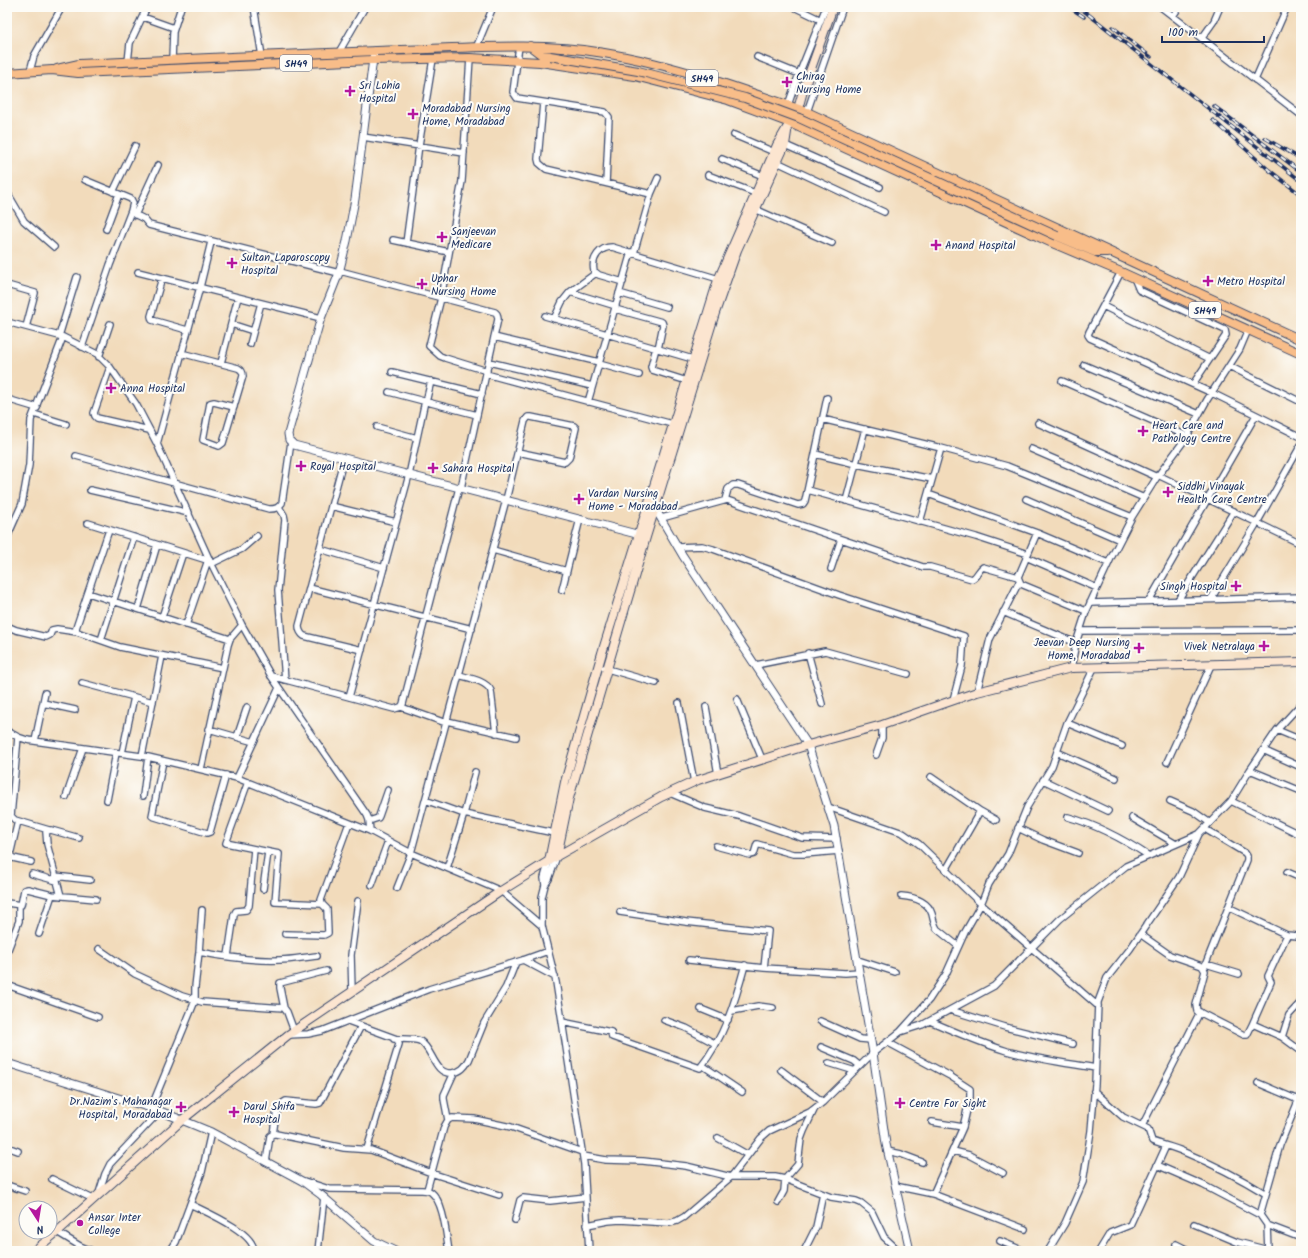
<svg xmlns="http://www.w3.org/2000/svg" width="1308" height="1258" viewBox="0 0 1308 1258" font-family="Kalam,sans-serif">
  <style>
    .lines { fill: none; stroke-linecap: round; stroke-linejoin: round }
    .minor-casing { stroke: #3b496c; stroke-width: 8 }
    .tertiary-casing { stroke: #3b496c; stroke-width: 9 }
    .secondary-casing { stroke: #3b496c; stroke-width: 10 }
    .primary-casing { stroke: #3b496c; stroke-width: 10 }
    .minor { stroke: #fff; stroke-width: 5.5 }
    .tertiary { stroke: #fff; stroke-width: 7 }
    .secondary { stroke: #fce5d0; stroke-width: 8 }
    .primary { stroke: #f8bd89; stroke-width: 8 }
    .rail-casing { stroke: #1b2f5e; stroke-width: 3.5 }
    .rail { stroke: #fdfcf7; stroke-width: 2; stroke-dasharray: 6; stroke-linecap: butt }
    .primary-bridge-casing { stroke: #3b496c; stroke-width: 10; stroke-linecap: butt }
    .primary-bridge { stroke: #f8bd89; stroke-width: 8 }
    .poi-dot { fill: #b5179e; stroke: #fdfcf7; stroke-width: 1.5 }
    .labels { text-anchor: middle; stroke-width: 4; stroke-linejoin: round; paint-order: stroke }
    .shield { fill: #fdfcf7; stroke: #5f6c8c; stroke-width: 1 }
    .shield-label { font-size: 10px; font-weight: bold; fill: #1b2f5e }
    .poi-label { font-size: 11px; fill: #1b2f5e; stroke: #fdfcf7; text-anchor: start }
  </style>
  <rect width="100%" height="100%" fill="#fdfcf7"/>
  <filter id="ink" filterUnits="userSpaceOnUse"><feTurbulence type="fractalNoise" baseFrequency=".025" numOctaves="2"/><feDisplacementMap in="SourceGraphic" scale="8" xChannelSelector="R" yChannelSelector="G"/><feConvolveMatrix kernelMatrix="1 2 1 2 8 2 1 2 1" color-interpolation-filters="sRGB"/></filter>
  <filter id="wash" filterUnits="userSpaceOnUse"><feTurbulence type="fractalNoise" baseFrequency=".012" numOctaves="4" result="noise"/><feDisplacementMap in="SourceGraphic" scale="16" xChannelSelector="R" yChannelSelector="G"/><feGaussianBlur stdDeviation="0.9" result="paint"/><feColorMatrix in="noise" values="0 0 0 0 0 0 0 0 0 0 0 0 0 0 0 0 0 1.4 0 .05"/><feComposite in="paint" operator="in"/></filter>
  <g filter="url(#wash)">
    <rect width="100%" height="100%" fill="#f2dbbb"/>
  </g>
  <g filter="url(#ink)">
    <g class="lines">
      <g class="minor-casing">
        <path id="minor" d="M254,7L262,56
          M794,7L821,20
          M1161,7L1301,115
          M1173,16L1179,7
          M143,17L174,28
          M1202,38L1214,21L1220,7
          M519,46L513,92L517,98L605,112L609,117L606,183
          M476,48L493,7
          M339,52L365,7
          M757,57L799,74
          M470,58L462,181L441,298L429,346L440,356L445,358L487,371
          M172,60L173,32L181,7
          M7,61L10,72
          M128,62L130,43L147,7
          M30,71L34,56L62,7
          M1255,80L1287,7
          M543,103L538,159L539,163L546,169L651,194
          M788,105L799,74L826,7
          M807,112L843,7
          M734,135L774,152
          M363,137L464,153
          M785,145L880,187
          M722,159L763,176
          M777,162L884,212
          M708,175L755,193
          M85,180L131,199L133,203L131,211L134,214L144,219L149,225L339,273
          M7,192L24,221L54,247
          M113,192L135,146
          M755,209L832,243
          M135,215L158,165
          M106,229L119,194
          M393,240L449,252
          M406,243L419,145L433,59
          M634,253L651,194L658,178
          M340,271L495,312L497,314L498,319L461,488
          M138,272L321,318
          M1121,272L1089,332L1088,335L1090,338L1212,393L1301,437
          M162,278L151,316L152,320L187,330
          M1134,278L1139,290L1225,330L1226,335L1193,384
          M623,282L599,275L594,271C591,258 600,247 612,247L722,280
          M7,285L35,293L26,327
          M570,292L616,306
          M619,293L667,307
          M1103,306L1210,359
          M615,309L662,322L663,325L658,349
          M545,316L696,360
          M554,319L562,302L570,292L596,273
          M7,322L63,337L97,354L110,367L136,404L157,444L210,561L242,625L271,676L367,815L369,820L370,831
          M231,324L253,331
          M59,336L77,277
          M494,337L599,362
          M250,344L261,303
          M82,347L110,265L131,211
          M656,348L651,367L652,370L687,381
          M181,353L238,368C242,370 243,372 243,376L223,443L219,446L203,440L210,403L214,402L234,407
          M99,357L110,324
          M489,362L592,386
          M221,363L238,297
          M599,364L639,375
          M1084,365L1199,414
          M1229,366L1301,402
          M110,367L94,413L95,416L97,418L149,430
          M392,372L482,394
          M486,374L676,425
          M1062,381L1187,436
          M389,392L477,415
          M7,399L37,408
          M426,402L431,381
          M588,402L631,252
          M34,414L66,424
          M822,419L941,448L1007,466L1132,517
          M1038,423L1157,477
          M377,427L417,438
          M157,444L200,287L211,242
          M1031,449L1144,498
          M815,454L856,464L932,479
          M76,456L269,509C276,509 278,508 282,503L291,442
          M344,458L299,626C299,630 300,633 304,636L362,650
          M1158,475L1301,544
          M90,490L189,513
          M808,490L976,537L1028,554
          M928,494L1037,533L1108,563
          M1026,499L1120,540
          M725,500L728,489L733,485H738L798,505L803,504L805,501L827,398
          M846,501L865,429
          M331,506L396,522
          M279,507L284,515L285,520L278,590L285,680
          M662,518L727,500L923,567H930L972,579C977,577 978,570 983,567L1018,577
          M920,522L941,448
          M88,523L210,561
          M109,530L76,628L77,632L120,647L223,668
          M1037,533L1018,577L1021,584L1086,611
          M7,540L9,533L22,504L29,465L31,420L63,337
          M678,547L702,546L713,549L839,595L964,636L962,666L953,700
          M320,549L384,568
          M493,550L567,571
          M1026,557L1097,588
          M211,564L242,549L257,536
          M831,569L841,539
          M309,588L472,629
          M562,590L580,519
          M88,593L230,639
          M1211,599L1257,523L1301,445
          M1178,600L1234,511
          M1149,601L1256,415
          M1090,603L1301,597
          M138,609L157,545
          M1003,612L1076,643
          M162,617L183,553
          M186,625L208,560
          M7,626L16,630L46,637L50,635L52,630L57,629L77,632
          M1080,631L1301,630
          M101,640L134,537
          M808,653L822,704
          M756,665L825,651L908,674
          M604,668L656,683
          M1071,668L1076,643L1086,612L1111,558L1132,517L1157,477L1186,438L1207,400L1240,349L1248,330
          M459,675C469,678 487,681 491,691L496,733
          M271,676L394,709L401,707L403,704L459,488
          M82,683L153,702
          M977,692L990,639L1019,582
          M349,697L409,475L425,401
          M737,699L762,759
          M43,703L75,710
          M679,703L694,782
          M401,707L446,723
          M706,707L718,774
          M447,721L516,737
          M1067,723L1122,746
          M209,729L254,742
          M1277,730L1301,740
          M7,731L18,737L27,740L148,757L237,778L370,831L411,853L501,891L542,926
          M18,737L11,816L15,820L49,830
          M237,737L247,707
          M35,741L45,693
          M1263,750L1301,767
          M1057,752L1116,778
          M122,753L134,697
          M876,755L882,738V725
          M142,756L162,656
          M163,761L152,816L207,833L210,832L226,775
          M1167,762L1211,665
          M201,769L228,645L230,639L242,625
          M1250,770L1301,791
          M931,777L980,811L996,820
          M237,778L279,688
          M1043,780L1108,811
          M248,782L226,843L279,854L275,902L322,904
          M670,793L705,808L739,816L802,838L837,839
          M143,796L148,757
          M66,797L83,748
          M107,800L116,753
          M425,800L464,814L554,833
          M1170,801L1193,811L1210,823
          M1231,801L1301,835
          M828,807L903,833L919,844L981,904L1098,1006
          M1068,817C1097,825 1123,839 1149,856
          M1132,818L1176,844
          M18,821L10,855L13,858L31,862
          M369,821L378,818L379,816L388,790
          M1018,828L1043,840L1078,853
          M716,846L750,855L754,854L757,844L793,854H804L839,851
          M549,861L544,878L545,885L542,897V926L556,982L584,1164L589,1251
          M447,868L464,814L475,772
          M946,870L980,811
          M1287,872L1301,878
          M32,874L57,881
          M55,876L90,880
          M372,885L388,841
          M545,885L549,879L557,856
          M397,888L411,853L506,500L525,421L528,417H531L574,426L576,428L569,458L565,462L518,452
          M263,889L268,852
          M61,896L47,844L46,832L47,831L51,830L79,838
          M901,896C913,897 928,901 932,914C933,919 934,924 937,929L958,946
          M7,903L21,905L24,890L28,889L52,895L96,899
          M1228,907L1287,935L1297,936L1301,937
          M620,912L686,922L768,931L764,968
          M39,934L52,895
          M285,934L324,935L328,933L327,909L322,904L321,900L349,823
          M1140,934L1170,955L1202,966L1205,971L1196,1005L1197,1011L1244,1035H1247L1252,1025H1255L1282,1037L1301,1051
          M99,949L135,974L182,996L202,1002L284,1008L287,1012L294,1031
          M7,952L19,921V906
          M199,952C225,957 253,961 280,960C292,960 305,957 317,956
          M228,956L234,915L236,911L246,910L249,906L254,849
          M523,960L555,977
          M689,960L764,968L845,973L859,972
          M858,960L895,972
          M1206,964L1239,974
          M1204,968L1247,860V856L1245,853L1205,829
          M7,985L98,1017
          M352,991L351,955L358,901
          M284,1008L280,988V983L326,971
          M701,1009L728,1020
          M950,1010L1005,1027L1073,1044
          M732,1011L758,1006L773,1008
          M664,1020L686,1028L716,1044
          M348,1021L397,1039L399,1044L367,1149
          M820,1021L860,1039L871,1040
          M930,1021C955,1032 981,1043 1007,1051C1036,1059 1066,1063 1095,1068
          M562,1022L611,1032L612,1037L700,1068C724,1038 735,1002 745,965
          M1252,1025L1271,982L1268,976L1287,935
          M900,1032L922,1025L994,986L1060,919L1126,866L1199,834
          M288,1035L308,1034L322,1031L429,989L523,960L548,951
          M1282,1037L1289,1015L1301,1002
          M394,1039C402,1039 413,1038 420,1041C433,1049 434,1075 452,1073C461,1072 465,1067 469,1060L484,1023L506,987L516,962
          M887,1042L950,1076L970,1089V1097L963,1127L933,1194
          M821,1047L854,1061L860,1066
          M829,1063L855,1071
          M702,1065L742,1092
          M781,1070L823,1102
          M1258,1083L1298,1100
          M1094,1091L1123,1117L1148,1129L1152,1141C1162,1145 1174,1147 1184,1152C1213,1164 1240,1178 1266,1194
          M151,1108L195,1001V987L199,952L202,910
          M448,1120L444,1099V1095L454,1073
          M932,1122L963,1127
          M1142,1126L1200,1012
          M273,1134C275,1123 275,1106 286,1101L316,1104L320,1103L361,1026
          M718,1138L748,1155
          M7,1147L18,1151
          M887,1151L901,1154L922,1162
          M953,1151L969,1155L1003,1173
          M583,1156L606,1160L643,1161L686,1166L731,1177H775L785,1179L831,1197L856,1201L861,1203L872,1212L884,1237L899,1251
          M266,1162L270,1136L273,1134H276L344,1148L371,1150L434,1174L499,1195
          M1157,1165L1203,1185L1260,1215
          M52,1179L93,1199
          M304,1181L329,1189L422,1190C425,1190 428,1190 431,1192C444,1202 446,1235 449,1251
          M7,1185L25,1191
          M895,1186L933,1194L1025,1229
          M427,1190L444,1127L448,1120L452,1118L474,1119L511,1127L582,1152
          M99,1193L105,1174L110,1164L160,1111
          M778,1202L784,1191L785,1179L798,1164L801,1139L804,1131L814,1110
          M190,1204C206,1212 254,1232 254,1251
          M515,1220L520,1200L523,1198L550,1201L586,1197
          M1194,1224L1237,1242L1268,1250
          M587,1225L608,1221L620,1220L669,1223L677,1221L684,1217L731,1177L761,1138L769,1131L810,1112L823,1102L873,1053L900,1032L929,1000L946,974L965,932L981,904L989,884L1008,854L1027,807L1052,766L1067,723L1094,668
          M1267,1225L1301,1238
          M57,1232L80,1246L92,1251
          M1000,1241L1024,1251
          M1176,1244L1190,1251
          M170,1251L176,1242L202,1172L211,1132
          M318,1251L324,1197
          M804,1251L816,1227L823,1194
          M1048,1251L1065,1223L1083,1182L1091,1131L1095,1084L1098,1002L1107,978L1130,949L1179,877L1199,834L1231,801L1250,770L1277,730L1301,704
          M1099,1251L1110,1233L1130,1225L1166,1146
          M1268,1251L1267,1225L1260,1215L1280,1145L1301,1094"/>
      </g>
      <g class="tertiary-casing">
        <path id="tertiary" d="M374,51L355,199L347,241L339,273L320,321L288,434L289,440L294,445L644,536
          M653,505L683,556L808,745L834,826L873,1053L886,1144L910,1251
          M7,1063L160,1111L211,1132L302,1181L321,1195L374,1241L395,1251"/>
      </g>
      <g class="secondary-casing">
        <path id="secondary" d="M557,856L569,798L646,537L715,313L737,250L785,145L787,132
          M549,861L565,782L602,653L718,280L777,145L798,109L803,91L833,7
          M34,1251L57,1232L182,1120L288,1035L501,891L557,856L661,797L698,780L808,745L882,725L977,692L1071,668L1301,662"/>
      </g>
      <g class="primary-casing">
        <path id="primary" d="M530,46L542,55L550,56
          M57,69L79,64C186,59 294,54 401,50C469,48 537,42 604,53C672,64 742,89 807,112L1301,340
          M7,73L52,70L78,73L372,60L470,58L540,62L635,76L728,100L790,123L1050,242L1121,272L1301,354
          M1057,236L1095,252H1107"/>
      </g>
      <use href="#minor" class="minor"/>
      <use href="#tertiary" class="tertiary"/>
      <use href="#secondary" class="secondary"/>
      <use href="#primary" class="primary"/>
      <g class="rail-casing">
        <path id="rail" d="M1069,7L1084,17
          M1079,7L1301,181
          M1113,27L1151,57
          M1214,106L1301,172
          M1213,120L1269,170L1301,195
          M1265,138L1301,159"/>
      </g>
      <use href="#rail" class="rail"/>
      <g class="primary-bridge-casing">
        <path id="primary-bridge" d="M550,56L638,71L745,98L799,118L1057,236"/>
      </g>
      <use href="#primary-bridge" class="primary-bridge"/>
    </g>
  </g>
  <g class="poi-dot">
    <path d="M785 76h4v4h4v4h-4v4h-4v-4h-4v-4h4z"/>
    <path d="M348 85h4v4h4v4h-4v4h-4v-4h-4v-4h4z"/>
    <path d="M411 108h4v4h4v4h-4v4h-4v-4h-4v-4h4z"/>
    <path d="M440 231h4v4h4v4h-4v4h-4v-4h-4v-4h4z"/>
    <path d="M934 239h4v4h4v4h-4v4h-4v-4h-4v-4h4z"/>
    <path d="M230 257h4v4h4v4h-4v4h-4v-4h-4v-4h4z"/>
    <path d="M1206 275h4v4h4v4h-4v4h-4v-4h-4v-4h4z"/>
    <path d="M420 278h4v4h4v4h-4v4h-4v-4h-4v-4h4z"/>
    <path d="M109 382h4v4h4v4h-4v4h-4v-4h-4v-4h4z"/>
    <path d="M1141 425h4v4h4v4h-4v4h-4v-4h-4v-4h4z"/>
    <path d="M299 460h4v4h4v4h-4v4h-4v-4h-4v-4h4z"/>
    <path d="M431 462h4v4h4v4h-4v4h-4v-4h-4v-4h4z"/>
    <path d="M1166 486h4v4h4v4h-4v4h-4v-4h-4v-4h4z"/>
    <path d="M577 493h4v4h4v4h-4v4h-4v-4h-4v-4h4z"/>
    <path d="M1234 580h4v4h4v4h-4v4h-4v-4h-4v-4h4z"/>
    <path d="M1262 640h4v4h4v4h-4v4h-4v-4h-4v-4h4z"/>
    <path d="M1137 642h4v4h4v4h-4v4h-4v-4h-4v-4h4z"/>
    <path d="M898 1097h4v4h4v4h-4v4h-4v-4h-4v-4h4z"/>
    <path d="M179 1101h4v4h4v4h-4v4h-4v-4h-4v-4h4z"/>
    <path d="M232 1106h4v4h4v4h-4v4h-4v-4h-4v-4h4z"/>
    <circle cx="80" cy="1223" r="4"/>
  </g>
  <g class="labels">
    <g class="shield">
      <rect x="280" y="55" width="32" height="16" rx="3"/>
      <rect x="686" y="70" width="32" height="16" rx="3"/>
      <rect x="1189" y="302" width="32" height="16" rx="3"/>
    </g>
    <g class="shield-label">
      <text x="296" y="67">SH49</text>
      <text x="702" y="82">SH49</text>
      <text x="1205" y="314">SH49</text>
    </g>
    <g class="poi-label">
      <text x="796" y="80">Chirag<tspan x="796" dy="13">Nursing Home</tspan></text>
      <text x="359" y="89">Sri Lohia<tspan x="359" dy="13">Hospital</tspan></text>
      <text x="422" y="112">Moradabad Nursing<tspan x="422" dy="13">Home, Moradabad</tspan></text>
      <text x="451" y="235">Sanjeevan<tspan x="451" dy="13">Medicare</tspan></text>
      <text x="945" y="249">Anand Hospital</text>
      <text x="241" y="261">Sultan Laparoscopy<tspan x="241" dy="13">Hospital</tspan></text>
      <text x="431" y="282">Uphar<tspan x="431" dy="13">Nursing Home</tspan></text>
      <text x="1217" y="285">Metro Hospital</text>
      <text x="120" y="392">Anna Hospital</text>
      <text x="1152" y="429">Heart Care and<tspan x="1152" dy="13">Pathology Centre</tspan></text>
      <text x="310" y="470">Royal Hospital</text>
      <text x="442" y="472">Sahara Hospital</text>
      <text x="1177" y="490">Siddhi Vinayak<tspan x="1177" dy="13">Health Care Centre</tspan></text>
      <text x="588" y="497">Vardan Nursing<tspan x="588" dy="13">Home - Moradabad</tspan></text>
      <text x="1227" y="590" text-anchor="end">Singh Hospital</text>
      <text x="1130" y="646" text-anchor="end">Jeevan Deep Nursing<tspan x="1130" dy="13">Home, Moradabad</tspan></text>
      <text x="1255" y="650" text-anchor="end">Vivek Netralaya</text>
      <text x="172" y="1105" text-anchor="end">Dr.Nazim's Mahanagar<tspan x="172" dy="13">Hospital, Moradabad</tspan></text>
      <text x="909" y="1107">Centre For Sight</text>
      <text x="243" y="1110">Darul Shifa<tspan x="243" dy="13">Hospital</tspan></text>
      <text x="88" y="1221">Ansar Inter<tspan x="88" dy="13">College</tspan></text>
    </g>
  </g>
  <rect width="1308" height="1258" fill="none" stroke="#fdfcf7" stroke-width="24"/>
  <g transform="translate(38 1220) rotate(168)"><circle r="19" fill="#fdfcf7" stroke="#a3aaba"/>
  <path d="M0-3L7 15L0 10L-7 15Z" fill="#b5179e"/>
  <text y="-6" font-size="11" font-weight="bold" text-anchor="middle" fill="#1b2f5e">N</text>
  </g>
  <path d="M1162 36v6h102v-6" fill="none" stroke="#1b2f5e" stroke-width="2"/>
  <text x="1168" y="36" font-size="12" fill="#1b2f5e" stroke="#fdfcf7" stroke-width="3" paint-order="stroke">100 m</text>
</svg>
